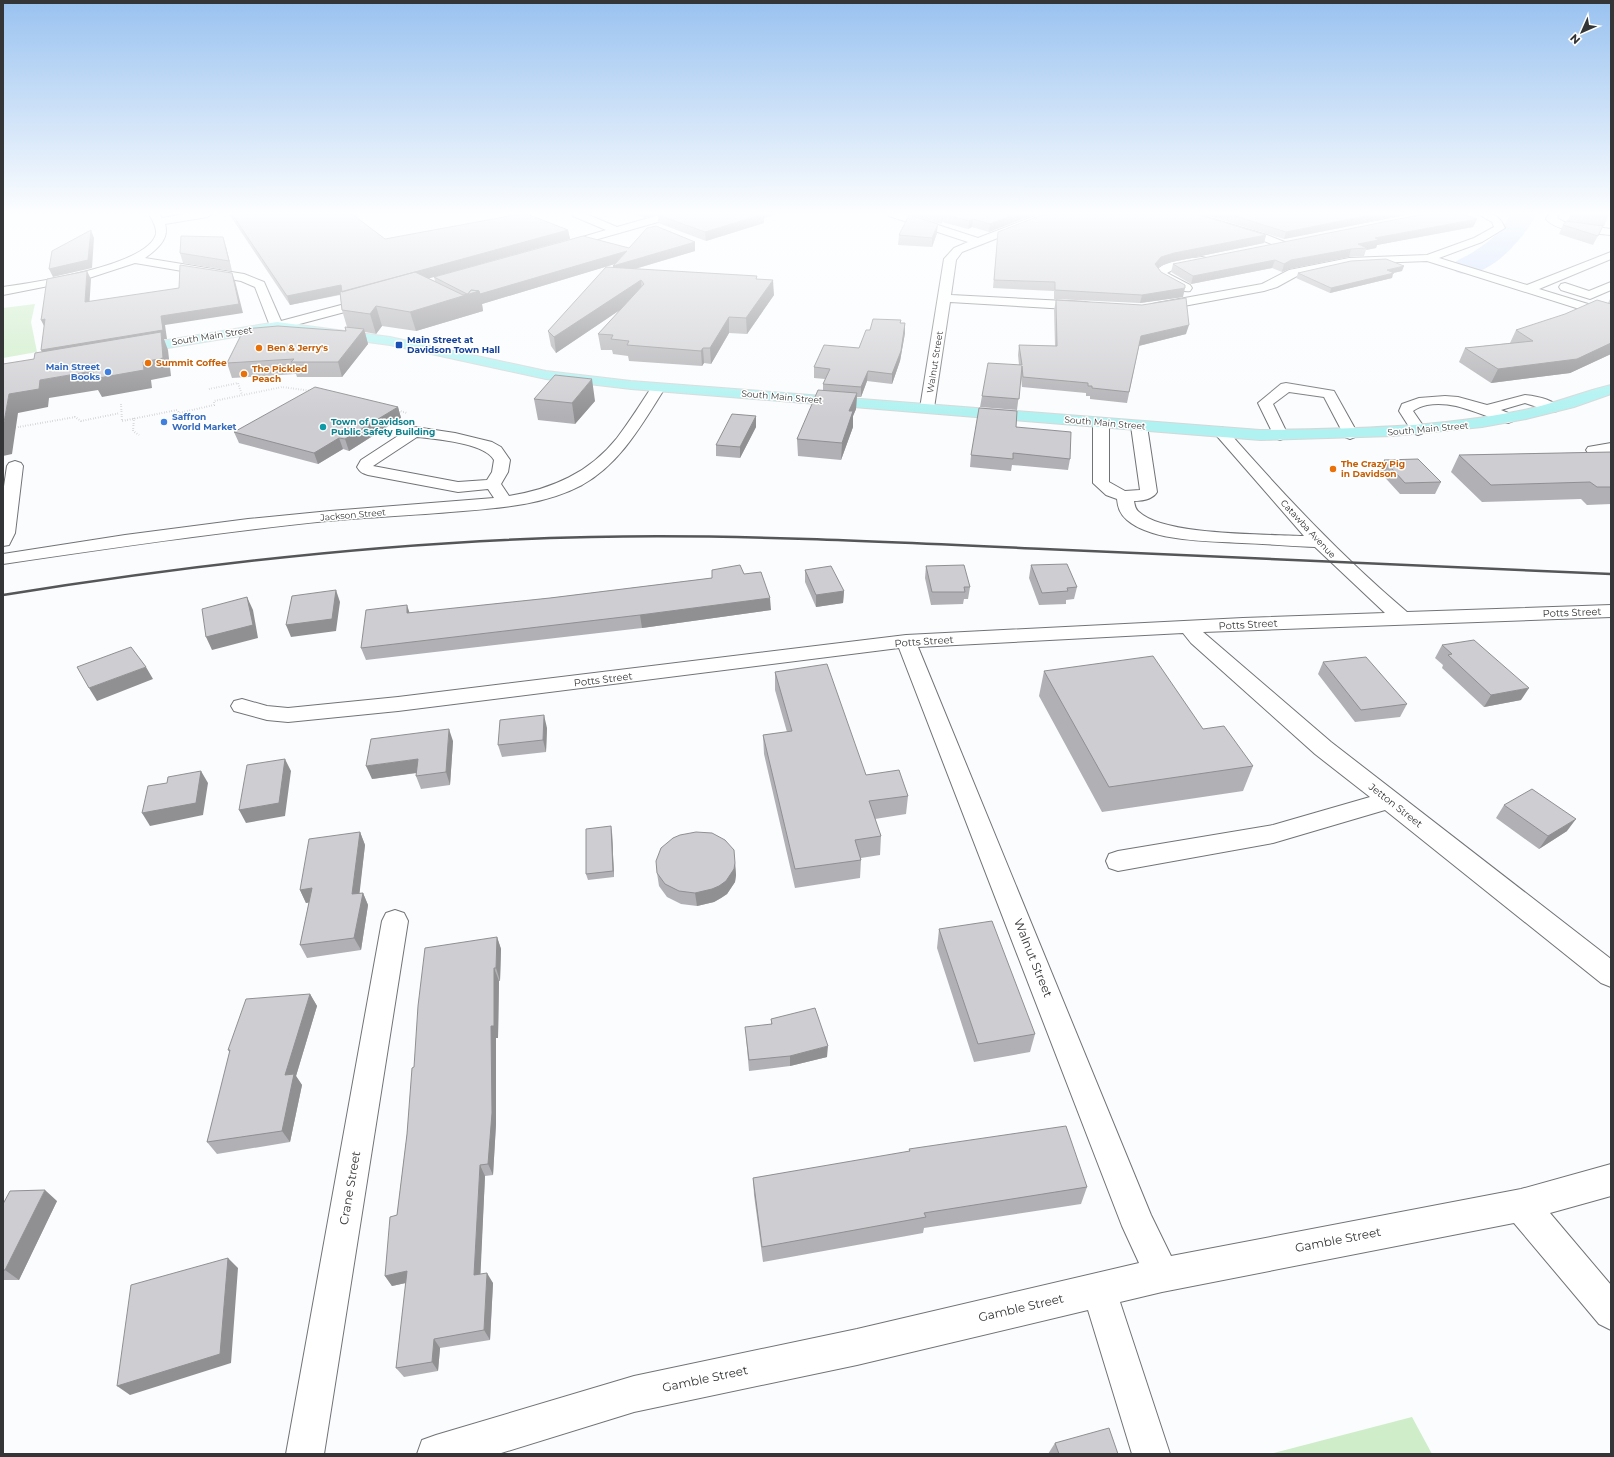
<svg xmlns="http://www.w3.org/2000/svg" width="1614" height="1457" viewBox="0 0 1614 1457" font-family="Montserrat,sans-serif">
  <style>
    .green { fill: #ceedc8 }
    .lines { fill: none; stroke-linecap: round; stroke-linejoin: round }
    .river { fill: #c3d7fb; fill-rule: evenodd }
    .minor-casing { stroke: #717376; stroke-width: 2 }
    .major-casing { stroke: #d6d7d7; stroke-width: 2 }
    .path { stroke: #babcbe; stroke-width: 2; stroke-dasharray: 0.5 2; stroke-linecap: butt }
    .minor { fill: #fff; fill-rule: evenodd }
    .major { fill: #aff2f1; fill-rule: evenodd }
    .rail { stroke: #555657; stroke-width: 2.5 }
    .wall { fill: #b1b1b5 }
    .shaded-wall { fill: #909093 }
    .building { fill: #ceced2; stroke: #909093 }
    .transit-dot { fill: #1a4fb4; stroke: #fff; stroke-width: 1.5 }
    .food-dot { fill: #e8710a; stroke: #fff; stroke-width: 1.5 }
    .shop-dot { fill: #3f7fe0; stroke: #fff; stroke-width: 1.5 }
    .culture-dot { fill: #0f9aa8; stroke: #fff; stroke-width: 1.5 }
    .labels { text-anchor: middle; stroke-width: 3; stroke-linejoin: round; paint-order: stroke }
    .far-street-label { font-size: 9px; fill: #343536; stroke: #fff }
    .far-transit-label { font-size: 9px; font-weight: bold; fill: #164399; stroke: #fff; text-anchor: start }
    .far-food-label { font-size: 9px; font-weight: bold; fill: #c56008; stroke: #fff; text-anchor: start }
    .far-shop-label { font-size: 9px; font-weight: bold; fill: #366cbe; stroke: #fff; text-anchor: end }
    .far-culture-label { font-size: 9px; font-weight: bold; fill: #0d838f; stroke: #fff; text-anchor: start }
    .street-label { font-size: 10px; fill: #343536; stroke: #fff }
    .near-street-label { font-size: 12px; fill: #343536; stroke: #fff }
  </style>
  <rect width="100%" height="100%" fill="#fafcfe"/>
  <path class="green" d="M35,304L31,322L37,352L3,358V308Z
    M1412,1417L1432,1454H1270Z"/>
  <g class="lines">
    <path class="river" d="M1510,214H1536C1527,236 1490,276 1465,274C1462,274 1459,273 1456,272L1452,266C1457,259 1463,258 1470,254C1486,244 1503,232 1510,214Z"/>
    <g class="minor-casing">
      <path id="minor" d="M149,214H159L162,218L186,214H212L207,217L165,224C170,239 156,250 145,258L244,274L264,282L281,321L371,297L375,298L377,301L375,304L277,330L272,329L270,326L255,287L241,281L135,263L89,278L3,295V287C32,283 148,266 156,234C157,227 152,220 149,214Z
        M572,214H586L617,227L663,214H680L679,216L563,249L559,248L557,246L559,244L606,230L573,216Z
        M888,214H904L978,238L1040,214H1055L1054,216L962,252L956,260L951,295L1085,302L1089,303L1091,306L1089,309L1085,310L950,302L934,408L932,411L927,412L922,411L920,408L944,259L954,248L968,242L889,216Z
        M1179,214H1196L1267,235L1312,253L1314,255L1312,257H1304L1259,239L1180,216Z
        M1478,214C1493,214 1498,213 1505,228L1482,242L1439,258L1527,285L1611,252V259L1539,289L1611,311V319L1427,261L1349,264L1297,276L1277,287L1264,291L1157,311L1153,310L1151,307L1153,304L1157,303L1262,284L1289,270L1349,258L1427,255L1474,238L1494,227L1492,222Z
        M1549,214H1559L1557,218L1566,223L1611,229V235C1593,233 1557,233 1546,219Z
        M1202,257L1206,258L1208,260L1206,262L1178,267L1167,273L1190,285L1192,288L1190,291C1179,293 1161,281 1155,272C1165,259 1187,259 1202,257Z
        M1611,282V290L1590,299L1561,290L1559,287L1561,284L1565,283L1589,291Z
        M1286,383L1334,391L1358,434L1355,437L1350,439L1345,437L1324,397L1289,392L1273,404L1288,435L1285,438L1280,440L1275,438L1258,403L1281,384Z
        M658,384L663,385L665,388C642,424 621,463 582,485C546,504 503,508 463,511C418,515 373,517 327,521C219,532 111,548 3,564V554L125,535L248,519L330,511L494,498L488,489L458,492L368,475C362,473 360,472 357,467L361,460L404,432L415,427L455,433L492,442L501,447L510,460L508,472L501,484L509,496C552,489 589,473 617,438C630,421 641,403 653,385ZM417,437C436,439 485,443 494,460L492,472L487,480L458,482L373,466Z
        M1525,395C1535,396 1553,399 1559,408L1557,411L1552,412L1525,403L1501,410L1513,415L1516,418L1513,421L1508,423C1480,416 1457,400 1427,405C1422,406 1417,408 1413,411L1426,430L1423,433L1418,435L1413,433L1399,411L1402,404L1419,398L1445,396L1458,397L1487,405Z
        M1101,418L1106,420L1109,423V482L1125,491L1140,490L1131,426L1134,423L1139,421L1144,423L1147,426L1157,492C1153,499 1142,501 1134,501C1135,506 1135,509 1139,512C1164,536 1268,534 1304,536L1216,435L1213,432L1216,429L1221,427L1226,429C1283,494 1341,556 1407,612L1611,605V617L1203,632L1331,742L1611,959V987L1601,983L1385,810L1273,843L1118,871L1109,868L1106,861L1109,854L1118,851L1273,825L1370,797L1315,754L1191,643L1183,633L918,647L1151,1215L1171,1256L1521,1189L1611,1164V1196L1550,1213L1611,1285V1330L1599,1324L1514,1223L1162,1292L1120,1302L1170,1454H1132L1088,1310L857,1365L634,1412L498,1454H417L422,1440L436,1435L634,1376L857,1329L1139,1263L1122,1226L899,648L398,711L288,722L267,720L234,711L231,706L234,701L242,699L267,706L288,708L398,697L906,635L1243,618L1385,613L1315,547C1291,546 1267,544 1242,543C1211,541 1152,542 1127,520C1120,514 1118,508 1117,499L1106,495L1093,483V423L1096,420Z
        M1611,443V453L1594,455L1588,453L1586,450L1588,447Z
        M15,461L21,463L23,466L15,533L9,545L3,546V493L7,466L9,463Z
        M395,910L404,913L408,921L324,1454H286L382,921L386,913Z"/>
    </g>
    <g class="major-casing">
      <path id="major" d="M277,322L390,337L546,371L631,381L1260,430C1348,429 1437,428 1524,410C1554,404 1581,392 1611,385V394L1574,407L1526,419L1482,427L1393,436L1260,440L631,389L546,379L390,345L277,330L137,353L132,352L130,349L132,346L137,345Z"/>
    </g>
    <path class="path" d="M209,389L238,383L242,395
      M121,404L122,421L177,410L179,413L214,405V401L282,387L312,391
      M396,410L407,413
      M134,418L133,431L139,435
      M13,428L75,417L81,421L120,413"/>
    <use href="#minor" class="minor"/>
    <use href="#major" class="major"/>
    <path class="rail" d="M3,595C197,564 394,541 591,537C742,534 893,542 1044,549C1233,557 1422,566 1611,574"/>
  </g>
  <path class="wall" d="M229,214H352L385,239L568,230L570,239L428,278L435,281L434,277L629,248L695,242V251L635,269L757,280L774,295L747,334L729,333L711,364L704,363L702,366L629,361L628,356L613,354L612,350H601L598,334L623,308L556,353L551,346L548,331L613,268L615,264L482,304L483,311L416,331L382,326L376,334L365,332L368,344L342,377H297L296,374L232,378L227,363L346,331L347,327L342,310L340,295L290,305Z
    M634,214H657L644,218Z
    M912,214H1035L989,232L972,227L968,229L942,222L941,224L912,215Z
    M1202,214H1411L1284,239Z
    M1571,214H1610L1604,226H1603L1593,245L1559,234L1563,225L1567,221Z
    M658,215L764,218V223L706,241L658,223Z
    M1477,219L1473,227L1377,245L1376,248L1366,250L1364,256L1349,257L1289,269L1282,272L1272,268L1191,284L1171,272L1173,264Z
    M998,232L1266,235L1264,243L1172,262L1160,266L1158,267L1161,272L1183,297L1140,303L1054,299V291L993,288Z
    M937,233L932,247L898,245L899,235Z
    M226,247L232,271L183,263L180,253Z
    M1402,271L1393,273L1392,278L1330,293L1296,278L1298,273Z
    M1611,297V354L1570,373L1491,383L1459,362L1465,348L1510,343L1516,330L1608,303Z
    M1056,300L1186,334L1139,346L1127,403L1090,399V396H1086V393L1022,387L1021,378L1017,410L980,407L982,396L1019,365L1018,355L1019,345L1055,346L1054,310Z
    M901,323H905V333L900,361L892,384L867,381L861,397H857L856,409L853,416V427L841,460L798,456L797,439L823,390V384L825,379L814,378V367L859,348L870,330Z
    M534,399L595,401L575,424L538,420Z
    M398,407L401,418L349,451L343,449L318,464L239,443L234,432Z
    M756,416V427L740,458L716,456V445Z
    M1016,427L1070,459L1068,470L1012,465L1011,471L970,467L971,455Z
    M1611,452V504L1587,505L1581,499L1482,502L1451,472L1459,455Z
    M1384,460L1441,482L1435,494H1400L1379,471Z
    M1031,565L1077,587L1074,599L1066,600V604L1039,605L1029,578Z
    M926,566L970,587L968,599H964L963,604L931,605L925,578Z
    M805,570L844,591L843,603L816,607L805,582Z
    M744,574L771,610L642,628L366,660L361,648L410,613L550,598Z
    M1442,645L1521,700L1484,707L1442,668L1443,665L1435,658Z
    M1323,662L1407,704L1400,717L1355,722L1318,674Z
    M1044,671L1203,729L1253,766L1243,791L1102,812L1039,696Z
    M775,672L866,775L908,796L906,814L875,819L881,836L880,855L861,858V860L860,878L795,888L764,754L763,735L787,732L775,690Z
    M547,728L546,752L502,757L498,745Z
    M453,741L450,785L421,789L416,776L417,773L372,779Z
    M1504,805L1567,831L1539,849L1496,818Z
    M360,832L365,845L359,893H363L368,905L361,950L307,958L300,945L309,902L306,903L300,890Z
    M612,832L614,877L588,880L586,874Z
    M735,863L736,875L735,882L727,894L721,898L714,902L697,906L681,904L667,897L659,886L657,873Z
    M939,929L1035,1034L1030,1052L974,1062L937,948Z
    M497,937L501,949L500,981H499L498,1038H496V1124L493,1175L485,1176L480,1274L493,1283L490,1340L440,1348L438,1371L404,1377L396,1368L406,1283L392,1286L385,1276L397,1215L407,1134L414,1067Z
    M310,994L317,1006L296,1076L302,1085L290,1142L217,1154L207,1142L230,1053L228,1050Z
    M771,1019L827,1057L790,1066L749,1071L746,1037L771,1024Z
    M909,1149L1087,1187L1081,1204L924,1228L923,1233L763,1262L754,1195L753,1178L909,1152Z
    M57,1201L19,1280H3V1204Z
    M1055,1443L1118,1454H1048Z"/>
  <path class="shaded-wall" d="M644,214H657L644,218Z
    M755,214H777L764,218V223L706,241L705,232Z
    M943,214L942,222L941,224L942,217Z
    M1016,214H1035L989,232L990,224Z
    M1375,214H1411L1284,239L1286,232Z
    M973,219L972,227L968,229L969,221Z
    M1477,219L1473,227L1377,245L1376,248L1366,250L1367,248L1358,244L1375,238Z
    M938,224L937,233L932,247V238Z
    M91,230L94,238L92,268L53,277L49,269Z
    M568,230L570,239L345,302L342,294L290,305L287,296Z
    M1266,235L1264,243L1172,262L1160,266L1154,272L1155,264L1161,257L1174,253Z
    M223,237L226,247L232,271L229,261Z
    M695,242V251L614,275L613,266Z
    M1351,249L1349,257L1289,269L1282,272L1284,264L1291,260Z
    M627,251L628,260L482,304L483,311L416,331L410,312L479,291Z
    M1275,260L1272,268L1191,284L1193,276Z
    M1404,266L1402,271L1393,273L1392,278L1330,293L1331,288L1387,270Z
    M87,271L91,279L89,310L85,302Z
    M232,273L235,281L243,313L165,325L167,339H164L168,350L171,376L151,380L152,388L102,397L98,390L49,398L48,407L18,413L12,454L3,456V428L9,394L40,380L93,371L144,370L45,359L41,350L161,316Z
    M641,280L642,295L556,353L554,337Z
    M773,280L774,295L747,334L746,318Z
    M1185,288L1183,297L1140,303L1142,295Z
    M376,306L382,326L376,334L370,314Z
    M729,317V333L711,364L710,348Z
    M45,319V328L41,320Z
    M905,323V333L900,361L892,384V374Z
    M1189,325L1186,334L1138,346L1141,336Z
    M364,329L368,344L342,377L338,362Z
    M1611,343V354L1570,373L1491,383L1498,369Z
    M703,348L704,363L702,366L701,351Z
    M868,371L867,381L861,397V387Z
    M592,379L595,401L575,424L572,403Z
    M857,393L856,409L853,416V427L841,460L842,443L849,411Z
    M398,407L401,418L349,451L345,439Z
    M756,416V427L740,458V447Z
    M339,438L343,449L318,464L314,453Z
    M336,590L340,602L336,631L291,637L286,625Z
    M844,591L843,603L816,607V595Z
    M247,597L253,610L258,638L212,650L206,637Z
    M770,598L771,610L642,628L640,615Z
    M407,605L411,617L407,613Z
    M146,667L153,679L97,701L89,688Z
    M1529,688L1521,700L1484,707L1491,695Z
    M544,715L547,728L546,752L543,740Z
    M449,729L453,741L450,785L446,772Z
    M285,759L291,771L285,816L246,823L239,810Z
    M418,759L422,772L372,779L366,766Z
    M201,771L208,783L203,815L150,826L142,813Z
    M1576,819L1567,831L1539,849L1548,836Z
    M611,826L612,832L614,877L613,871Z
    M360,832L365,845L358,907L352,894Z
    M735,863L736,875L735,882L727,894L721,898L714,902L697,906L695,893Z
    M312,888L318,901L306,903L300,890Z
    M363,893L368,905L361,950L354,938Z
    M497,937L501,949L500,981L496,968Z
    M494,968L499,981L498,1038H496V1124L493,1175L488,1164L491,1026Z
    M310,994L317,1006L296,1076L302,1085L290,1142L282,1131L285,1075Z
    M828,1046L827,1057L790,1066V1056Z
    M480,1165L485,1176L480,1285L474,1275Z
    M45,1190L57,1201L19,1280L5,1270Z
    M228,1258L238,1268L231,1363L130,1395L117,1386Z
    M407,1271L414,1281L392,1286L385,1276Z
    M487,1273L493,1283L490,1340L484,1330Z
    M434,1339L440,1348L438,1371L432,1362Z"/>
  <path class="building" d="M232,214H352L385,239L520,214H527L568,230L342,292L341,285L287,296Z
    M659,214H764L705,232L658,215Z
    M934,214H1016L990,224L973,219L969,221L943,214L942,217Z
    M1044,214H1196L1266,235L1174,253L1161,257L1155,264L1161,272L1185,285V288L1142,295L1055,290V282L994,280L998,232Z
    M1229,214H1375L1286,232Z
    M1424,214H1463L1477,219L1375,238L1379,240L1358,244L1367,248L1351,249L1291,260L1284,264L1275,260L1193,276L1173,264Z
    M909,215L938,224L932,238L899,235Z
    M1566,221L1603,226L1598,236L1563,225Z
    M656,226L695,242L613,266L627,251L480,294L479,291L471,290L468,294H467L434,277L583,236L629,248L647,228Z
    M91,230L88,260L49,269L52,251Z
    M181,236L223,237L229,261L180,253Z
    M1386,259L1404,266L1387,270L1394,273L1331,288L1298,273L1351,261Z
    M180,265L232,273L239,304L161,316L163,330L41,350L45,319L41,320L42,314L47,279L87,271L85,302L179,288Z
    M606,267L757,276L756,279L773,280L746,318L729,317L710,348H703L701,351L627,345L629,341L611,339L613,335L598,334L644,284L641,280L554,337L548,331Z
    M415,272L463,295L468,294L471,290L479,291L410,312L376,306L370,314L342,310L340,292Z
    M1186,298L1189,325L1141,336L1129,392L1092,388V386H1088V383L1023,377L1022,366L1019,399L982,396L988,363L1022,365L1019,345L1057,346L1056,300L1142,305Z
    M1597,300L1611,304V343L1577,359L1498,369L1465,348L1533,341L1516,330L1565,314Z
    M873,319L901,320L900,323H905L901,351L892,374L868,371L861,387L823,384L830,369L814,367L824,345L859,348L866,330H870Z
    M278,326L346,331L345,327L364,329L338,362H291L294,359L227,363L244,329Z
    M161,332L163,358L143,362L144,370L93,379V371L40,380L39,389L9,394L3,428V364L34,359L35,353Z
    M555,375L592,379L572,403L534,399Z
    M315,387L398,407L345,439L339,438L314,453L234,432Z
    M818,390L857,393L849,411H853L842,443L797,439Z
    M979,408L1017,411L1016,427L1071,432L1070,459L1013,453V459L971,455Z
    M732,414L756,416L740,447L716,445Z
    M1611,452V487H1597L1590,482L1491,485L1459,455Z
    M1418,459L1441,482L1405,483L1384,460Z
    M1067,564L1077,587L1067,588L1068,591L1042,593L1031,565Z
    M740,565L744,574L761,572L770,598L640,615L361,648L366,610L407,605V613L550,598L712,578V570Z
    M964,565L970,587H964L965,592H932L926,566Z
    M831,566L844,591L816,595L805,570Z
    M336,590L332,619L286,625L292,596Z
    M247,597L253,625L206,637L202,609Z
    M1474,640L1529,688L1491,695L1448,655L1452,654L1442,645Z
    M131,647L146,667L89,688L77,667Z
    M1153,656L1203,729L1224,726L1253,766L1109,787L1044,671Z
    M1366,657L1407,704L1361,710L1323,662Z
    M827,664L866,775L899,770L908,796L869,801L881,836L855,840L861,860L795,869L763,735L792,731L775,672Z
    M544,715L543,740L498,745L500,720Z
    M449,729L446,772L416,776L418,759L366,766L371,739Z
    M285,759L279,803L239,810L247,765Z
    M201,771L196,803L142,813L148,786L167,783L168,777Z
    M1532,789L1576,819L1548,836L1504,805Z
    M611,826L613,871L586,874V829Z
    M360,832L352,894L363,893L354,938L300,945L312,888L300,890L309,839Z
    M696,832L712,833L725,840L734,850L735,863L734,869L726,881L719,886L712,889L695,893L679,891L665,884L657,873L656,861L661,848L673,838L680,835Z
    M992,921L1035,1034L978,1044L939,929Z
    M497,937L496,968H494V1026H491L492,1113L488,1164L480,1165L474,1275L487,1273L484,1330L434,1339L432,1362L396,1368L407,1271L385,1276L390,1217L397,1215L407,1134L412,1068L414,1067L418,1006L425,948Z
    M310,994L285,1075L294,1074L282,1131L207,1142L230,1050H228L246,999Z
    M815,1008L828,1046L790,1056L749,1060L745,1027L772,1024L771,1019Z
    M1066,1126L1087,1187L924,1213L926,1217L762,1247L753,1178L910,1151L909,1149Z
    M45,1190L5,1270H3V1204L10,1191Z
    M228,1258L220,1354L117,1386L131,1285Z
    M1109,1428L1118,1454H1059L1055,1443Z"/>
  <linearGradient id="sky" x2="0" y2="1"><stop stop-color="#99c2f0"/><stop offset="0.51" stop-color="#fdfeff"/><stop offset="1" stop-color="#fdfeff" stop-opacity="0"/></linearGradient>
  <rect width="1614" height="418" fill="url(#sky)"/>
  <rect class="transit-dot" x="395" y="341" width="8" height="8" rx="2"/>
  <g class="food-dot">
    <circle cx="259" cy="348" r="4"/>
    <circle cx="148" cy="363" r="4"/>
    <circle cx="244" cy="374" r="4"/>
    <circle cx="1333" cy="469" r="4"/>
  </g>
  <g class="shop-dot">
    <circle cx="108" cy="372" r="4"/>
    <circle cx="164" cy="422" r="4"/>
  </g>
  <circle class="culture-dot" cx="323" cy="427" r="4"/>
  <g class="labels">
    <g class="far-street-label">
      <text transform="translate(212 336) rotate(-9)" y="3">South Main Street</text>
      <text transform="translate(935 362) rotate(-81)" y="3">Walnut Street</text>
      <text transform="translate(782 397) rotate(5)" y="3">South Main Street</text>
      <text transform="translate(1105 423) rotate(5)" y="3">South Main Street</text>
      <text transform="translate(1428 429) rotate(-5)" y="3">South Main Street</text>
      <text transform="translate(353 515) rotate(-5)" y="3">Jackson Street</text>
      <text transform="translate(1308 529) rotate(47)" y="3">Catawba Avenue</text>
    </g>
    <g class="far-transit-label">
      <text x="407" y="343">Main Street at<tspan x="407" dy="10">Davidson Town Hall</tspan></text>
    </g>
    <g class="far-food-label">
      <text x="267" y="351">Ben &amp; Jerry's</text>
      <text x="156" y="366">Summit Coffee</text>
      <text x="252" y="372">The Pickled<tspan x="252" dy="10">Peach</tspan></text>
      <text x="1341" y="467">The Crazy Pig<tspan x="1341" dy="10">in Davidson</tspan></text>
    </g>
    <g class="far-shop-label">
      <text x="100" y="370">Main Street<tspan x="100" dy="10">Books</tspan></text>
      <text x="172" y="420" text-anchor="start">Saffron<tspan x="172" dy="10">World Market</tspan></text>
    </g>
    <g class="far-culture-label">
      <text x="331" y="425">Town of Davidson<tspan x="331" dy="10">Public Safety Building</tspan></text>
    </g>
    <g class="street-label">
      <text transform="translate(1572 612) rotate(-2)" y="4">Potts Street</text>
      <text transform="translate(1248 624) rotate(-3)" y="4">Potts Street</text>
      <text transform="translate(924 641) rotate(-4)" y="4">Potts Street</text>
      <text transform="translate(603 679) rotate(-7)" y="4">Potts Street</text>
      <text transform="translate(1396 805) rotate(38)" y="4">Jetton Street</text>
    </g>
    <g class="near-street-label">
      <text transform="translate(1033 958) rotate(68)" y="4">Walnut Street</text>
      <text transform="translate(350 1188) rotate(-80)" y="4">Crane Street</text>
      <text transform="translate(1338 1240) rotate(-11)" y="4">Gamble Street</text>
      <text transform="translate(1021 1308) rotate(-13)" y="4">Gamble Street</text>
      <text transform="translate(705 1379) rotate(-12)" y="4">Gamble Street</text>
    </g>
  </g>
  <rect width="1614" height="1457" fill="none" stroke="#343536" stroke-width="8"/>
  <g transform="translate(1582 32) rotate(225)" stroke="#ffffff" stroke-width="3" paint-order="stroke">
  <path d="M0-3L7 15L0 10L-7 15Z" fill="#343536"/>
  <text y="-6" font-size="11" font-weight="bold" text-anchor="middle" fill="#343536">N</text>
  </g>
</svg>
